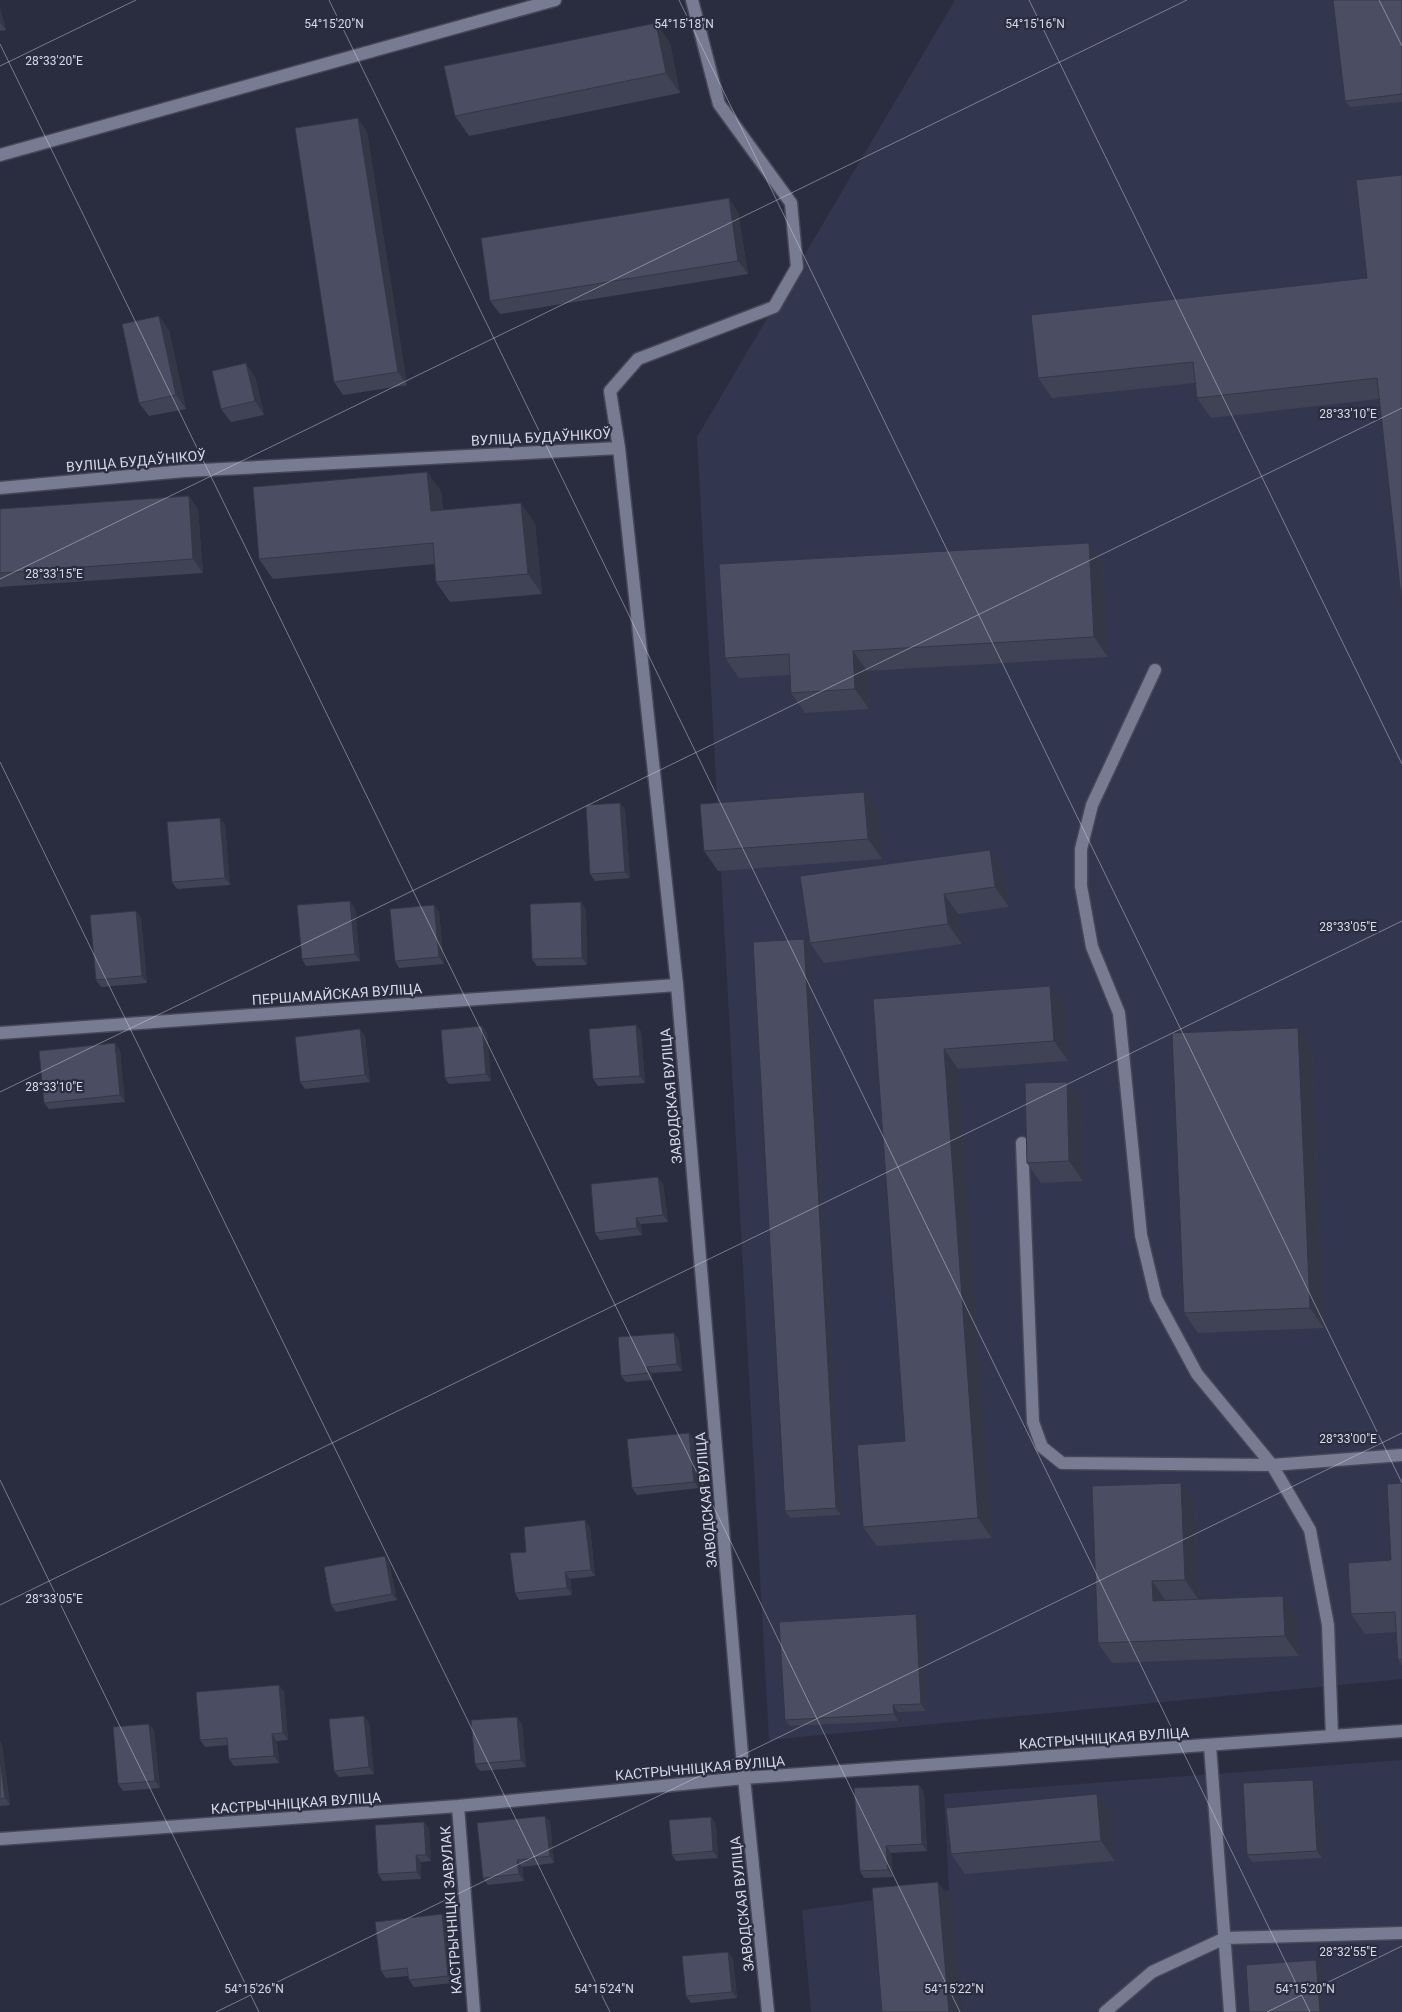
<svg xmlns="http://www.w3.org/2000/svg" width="1402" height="2012" viewBox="0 0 1402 2012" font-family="Roboto,sans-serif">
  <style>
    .built { fill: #32364f }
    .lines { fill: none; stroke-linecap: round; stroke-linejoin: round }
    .minor-casing { stroke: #464858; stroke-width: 15 }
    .minor { stroke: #787c92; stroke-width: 12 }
    .wall { fill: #404355 }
    .shaded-wall { fill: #343745 }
    .building { fill: #4b4e63; stroke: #343745 }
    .ticks { fill: none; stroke: #d7d9e6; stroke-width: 1; stroke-opacity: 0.45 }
    .labels { text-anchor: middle; stroke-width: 4.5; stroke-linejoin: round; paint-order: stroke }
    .street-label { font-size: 14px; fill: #d7d9e6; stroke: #2a2d40 }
    .ticks-label { font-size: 12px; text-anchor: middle; fill: #d7d9e6; stroke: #2a2d40; stroke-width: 4.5; stroke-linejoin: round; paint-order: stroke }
  </style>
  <rect width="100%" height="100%" fill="#2a2d40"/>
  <path class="built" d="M955,0H1402V1679L769,1740L697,437Z
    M1402,1760V2012H811L802,1910L949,1890L944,1794Z"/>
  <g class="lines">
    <g class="minor-casing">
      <path id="minor" d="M692,0L719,104L791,203L797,267L774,307L638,359L610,391L619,448L677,985L744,1778L768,2012
        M0,155L555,0
        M0,488L184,471L619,448
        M1155,670L1092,805L1081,849V886L1092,947L1119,1013L1141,1235L1156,1298L1197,1374L1272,1465L1310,1530L1328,1625L1332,1736
        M0,1033L677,985
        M1022,1143L1033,1422L1042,1447L1062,1463L1272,1465L1402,1455
        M1210,1746L1230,2012
        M458,1806L474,2012
        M0,1839L458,1806L744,1778L1402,1731
        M1105,2012L1152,1972L1225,1938L1402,1933"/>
    </g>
    <use href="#minor" class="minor"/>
  </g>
  <path class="wall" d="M1402,0V102L1350,107L1345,101Z
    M0,8L6,30L0,31Z
    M656,23L670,43L680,93L469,136L455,116Z
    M367,132L407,385L343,395L334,382Z
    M738,212L748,274L500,314L490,301Z
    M1367,278L1380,399L1211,418L1197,398L1195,383L1052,398L1038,378Z
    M169,330L186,409L149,416L139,403Z
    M255,377L264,415L231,422L221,409Z
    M427,472L441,491L443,510L535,523L542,594L450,602L436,582L435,564L273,579L259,559Z
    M189,496L198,510L203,573L0,587V509Z
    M1089,543L1103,563L1108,657L867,671L869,709L805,713L791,693L790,675L739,678L725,658Z
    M620,803L625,810L630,878L595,881L590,874Z
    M878,812L882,859L718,871L704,851Z
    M225,824L230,885L177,889L172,882Z
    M1004,870L1009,907L958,914L962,944L824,963L810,943Z
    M434,905L439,912L444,964L399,968L395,961Z
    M355,908L360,961L306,966L302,959Z
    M586,909L587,965L537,966L532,959Z
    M136,911L141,918L147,983L101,987L96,980Z
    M804,939L808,945L841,1515L790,1518L785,1511Z
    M873,999L1064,1006L1068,1061L958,1069L992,1538L877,1546L863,1527L905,1441Z
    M636,1025L641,1032L645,1083L598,1086L593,1079Z
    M482,1026L487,1033L491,1081L449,1084L445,1078Z
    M365,1036L370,1082L305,1089L300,1082Z
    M1312,1048L1324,1328L1198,1333L1184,1313Z
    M120,1050L125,1102L49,1109L44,1103Z
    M1067,1082L1081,1102L1083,1181L1041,1183L1027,1163Z
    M663,1184L668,1222L641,1224L642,1235L600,1240L595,1233Z
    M674,1333L679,1340L682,1371L652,1373V1380L626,1382L621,1376Z
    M689,1433L694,1440L699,1488L637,1495L632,1488Z
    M1402,1483V1665L1398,1660L1397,1632L1365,1634L1351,1614L1391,1560Z
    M1195,1503L1199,1600L1283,1596L1297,1616L1299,1656L1112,1663L1098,1643Z
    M590,1527L595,1576L570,1579L572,1595L519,1600L515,1593L526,1552Z
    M385,1556L389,1563L397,1600L336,1612L331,1605Z
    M921,1621L926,1711L898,1712V1721L790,1726L785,1720Z
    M284,1691L288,1740L277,1741L279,1763L234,1766L229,1759L228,1745L205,1747L200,1740Z
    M364,1716L369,1723L374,1774L339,1777L334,1771Z
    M522,1724L526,1767L480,1771L475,1764Z
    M154,1730L160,1788L123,1791L118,1784Z
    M0,1741L2,1745L10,1805L0,1806Z
    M1313,1780L1318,1786L1322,1858L1252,1862L1247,1855Z
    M924,1792L927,1851L891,1853L893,1877L864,1878L860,1871Z
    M1097,1794L1111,1814L1115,1861L965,1874L951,1854Z
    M545,1816L550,1822L554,1863L522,1867L524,1881L488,1885L483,1878Z
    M424,1822L429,1829L431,1861L421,1862V1879L383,1881L378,1874Z
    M716,1824L718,1858L676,1861L672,1855Z
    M442,1914L447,1921L453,1983L414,1987L409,1980L408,1976L386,1978L381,1971Z
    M733,1958L737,1998L691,2003L686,1996Z"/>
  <path class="shaded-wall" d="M0,8L6,30L0,22Z
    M656,23L670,43L680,93L666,73Z
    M358,118L367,132L407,385L398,372Z
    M729,198L738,212L748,274L738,261Z
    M159,316L169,330L186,409L176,395Z
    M246,363L255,377L264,415L255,401Z
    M427,472L441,491L445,531L431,511Z
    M189,496L198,510L203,573L193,559Z
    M521,503L535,523L542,594L528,574Z
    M1089,543L1103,563L1108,657L1094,637Z
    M853,651L867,671L869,709L855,689Z
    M864,792L878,812L882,859L868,839Z
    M620,803L625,810L630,878L625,872Z
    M220,818L225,824L230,885L225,878Z
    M990,850L1004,870L1009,907L995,887Z
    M944,894L958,914L962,944L948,924Z
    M350,901L355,908L360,961L355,954Z
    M581,902L586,909L587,965L582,958Z
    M434,905L439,912L444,964L439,957Z
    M136,911L141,918L147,983L142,976Z
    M804,939L808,945L841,1515L836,1508Z
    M1050,986L1064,1006L1068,1061L1054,1041Z
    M636,1025L641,1032L645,1083L640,1076Z
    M482,1026L487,1033L491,1081L486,1074Z
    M1298,1028L1312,1048L1324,1328L1310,1308Z
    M360,1029L365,1036L370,1082L365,1075Z
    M115,1043L120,1050L125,1102L120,1095Z
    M944,1049L958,1069L992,1538L978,1518Z
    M1067,1082L1081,1102L1083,1181L1069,1161Z
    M658,1177L663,1184L668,1222L663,1215Z
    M636,1218L641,1224L642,1235L637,1228Z
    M674,1333L679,1340L682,1371L677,1364Z
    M647,1367L652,1373V1380L648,1373Z
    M689,1433L694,1440L699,1488L694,1482Z
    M1181,1483L1195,1503L1199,1600L1185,1580Z
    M585,1520L590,1527L595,1576L591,1570Z
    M385,1556L389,1563L397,1600L392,1594Z
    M565,1572L570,1579L572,1595L567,1588Z
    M1152,1581L1166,1601H1153Z
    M1283,1596L1297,1616L1299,1656L1285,1636Z
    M916,1614L921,1621L926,1711L921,1704Z
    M279,1685L284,1691L288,1740L283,1733Z
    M893,1705L898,1712V1721L894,1714Z
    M364,1716L369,1723L374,1774L369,1767Z
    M517,1717L522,1724L526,1767L521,1760Z
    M149,1724L154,1730L160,1788L155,1781Z
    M272,1734L277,1741L279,1763L274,1756Z
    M0,1741L2,1745L10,1805L5,1798L0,1758Z
    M1313,1780L1318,1786L1322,1858L1317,1851Z
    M919,1785L924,1792L927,1851L922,1844Z
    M1097,1794L1111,1814L1115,1861L1101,1841Z
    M545,1816L550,1822L554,1863L550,1856Z
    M711,1817L716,1824L718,1858L713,1851Z
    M424,1822L429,1829L431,1861L426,1855Z
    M886,1846L891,1853L893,1877L888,1870Z
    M416,1855L421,1862V1879L417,1872Z
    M517,1860L522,1867L524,1881L519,1874Z
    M938,1882L952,1902L961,2012H949Z
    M442,1914L447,1921L453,1983L448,1976Z
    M728,1952L733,1958L737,1998L732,1992Z
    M1316,1960L1321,1967L1324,2012H1320Z"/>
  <path class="building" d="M1333,0H1402V94L1345,101Z
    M656,23L666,73L455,116L444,66Z
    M358,118L398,372L334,382L295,128Z
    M1402,175V605L1377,378L1197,398L1193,362L1038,378L1031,315L1367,278L1356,180Z
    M729,198L738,261L490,301L481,238Z
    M159,316L176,395L139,403L122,324Z
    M246,363L255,401L221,409L212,371Z
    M427,472L431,511L521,503L528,574L436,582L433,543L259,559L253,487Z
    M189,496L193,559L0,573V509Z
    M1089,543L1094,637L853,651L855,689L791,693L789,654L725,658L719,564Z
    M864,792L868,839L704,851L700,804Z
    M620,803L625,872L590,874L586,805Z
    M220,818L225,878L172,882L167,822Z
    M990,850L995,887L944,894L948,924L810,943L800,876Z
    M350,901L355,954L302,959L297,905Z
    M581,902L582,958L532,959L530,904Z
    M434,905L439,957L395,961L390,909Z
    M136,911L142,976L96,980L90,915Z
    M804,939L836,1508L785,1511L753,942Z
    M1050,986L1054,1041L944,1049L978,1518L863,1527L857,1445L905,1441L873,999Z
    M636,1025L640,1076L593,1079L589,1029Z
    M482,1026L486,1074L445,1078L441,1030Z
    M1298,1028L1310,1308L1184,1313L1172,1033Z
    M360,1029L365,1075L300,1082L295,1037Z
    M115,1043L120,1095L44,1103L39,1051Z
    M1067,1082L1069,1161L1027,1163L1025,1083Z
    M658,1177L663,1215L636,1218L637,1228L595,1233L591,1184Z
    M674,1333L677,1364L647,1367L648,1373L621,1376L618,1337Z
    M689,1433L694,1482L632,1488L627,1439Z
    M1181,1483L1185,1580L1152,1581L1153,1601L1283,1596L1285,1636L1098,1643L1092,1486Z
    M1402,1483V1659L1398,1660L1395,1612L1351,1614L1348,1563L1391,1560L1387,1484Z
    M585,1520L591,1570L565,1572L567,1588L515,1593L510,1553L526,1552L524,1527Z
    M385,1556L392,1594L331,1605L324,1567Z
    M916,1614L921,1704L893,1705L894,1714L785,1720L779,1622Z
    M279,1685L283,1733L272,1734L274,1756L229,1759L227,1738L200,1740L196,1692Z
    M364,1716L369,1767L334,1771L329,1719Z
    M517,1717L521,1760L475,1764L471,1720Z
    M149,1724L155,1781L118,1784L113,1727Z
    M0,1758L5,1798L0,1799Z
    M1313,1780L1317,1851L1247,1855L1243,1783Z
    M919,1785L922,1844L886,1846L888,1870L860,1871L854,1788Z
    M1097,1794L1101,1841L951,1854L946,1808Z
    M545,1816L550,1856L517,1860L519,1874L483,1878L477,1823Z
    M711,1817L713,1851L672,1855L669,1820Z
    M424,1822L426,1855H416L417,1872L378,1874L375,1825Z
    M938,1882L949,2012H882L872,1888Z
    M442,1914L448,1976L409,1980L407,1968L381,1971L375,1922Z
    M728,1952L732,1992L686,1996L682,1956Z
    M1316,1960L1320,2012H1249L1246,1965Z"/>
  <path class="ticks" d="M329,0L1310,2012M679,0L1402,1483M1029,0L1402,764M1379,0L1402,46M0,44L960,2012M0,66L136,0M0,579L1187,0M0,762L610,2012M0,1092L1402,408M0,1480L259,2012M0,1605L1402,921M216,2012L1402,1433M1267,2012L1402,1946"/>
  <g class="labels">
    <g class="street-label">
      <text transform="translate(541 437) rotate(-3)" y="5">ВУЛІЦА БУДАЎНІКОЎ</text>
      <text transform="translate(136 461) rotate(-5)" y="5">ВУЛІЦА БУДАЎНІКОЎ</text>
      <text transform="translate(337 994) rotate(-4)" y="5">ПЕРШАМАЙСКАЯ ВУЛІЦА</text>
      <text transform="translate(671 1096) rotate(-95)" y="5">ЗАВОДСКАЯ ВУЛІЦА</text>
      <text transform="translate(706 1500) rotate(-95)" y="5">ЗАВОДСКАЯ ВУЛІЦА</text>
      <text transform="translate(1104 1738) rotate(-4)" y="5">КАСТРЫЧНІЦКАЯ ВУЛІЦА</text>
      <text transform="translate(700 1768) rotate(-5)" y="5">КАСТРЫЧНІЦКАЯ ВУЛІЦА</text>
      <text transform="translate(296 1803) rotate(-4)" y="5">КАСТРЫЧНІЦКАЯ ВУЛІЦА</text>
      <text transform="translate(742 1904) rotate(-96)" y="5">ЗАВОДСКАЯ ВУЛІЦА</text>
      <text transform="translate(451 1910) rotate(-94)" y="5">КАСТРЫЧНІЦКІ ЗАВУЛАК</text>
    </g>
  </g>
  <g class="ticks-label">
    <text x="684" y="28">54°15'18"N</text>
    <text x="1035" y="28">54°15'16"N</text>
    <text x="334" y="28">54°15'20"N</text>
    <text x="54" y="65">28°33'20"E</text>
    <text x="1348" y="418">28°33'10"E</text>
    <text x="54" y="578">28°33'15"E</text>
    <text x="1348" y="931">28°33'05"E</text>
    <text x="54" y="1091">28°33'10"E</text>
    <text x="1348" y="1443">28°33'00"E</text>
    <text x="54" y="1603">28°33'05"E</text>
    <text x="1348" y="1956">28°32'55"E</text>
    <text x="254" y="1993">54°15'26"N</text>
    <text x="604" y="1993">54°15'24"N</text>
    <text x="954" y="1993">54°15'22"N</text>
    <text x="1305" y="1993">54°15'20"N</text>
  </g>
</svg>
